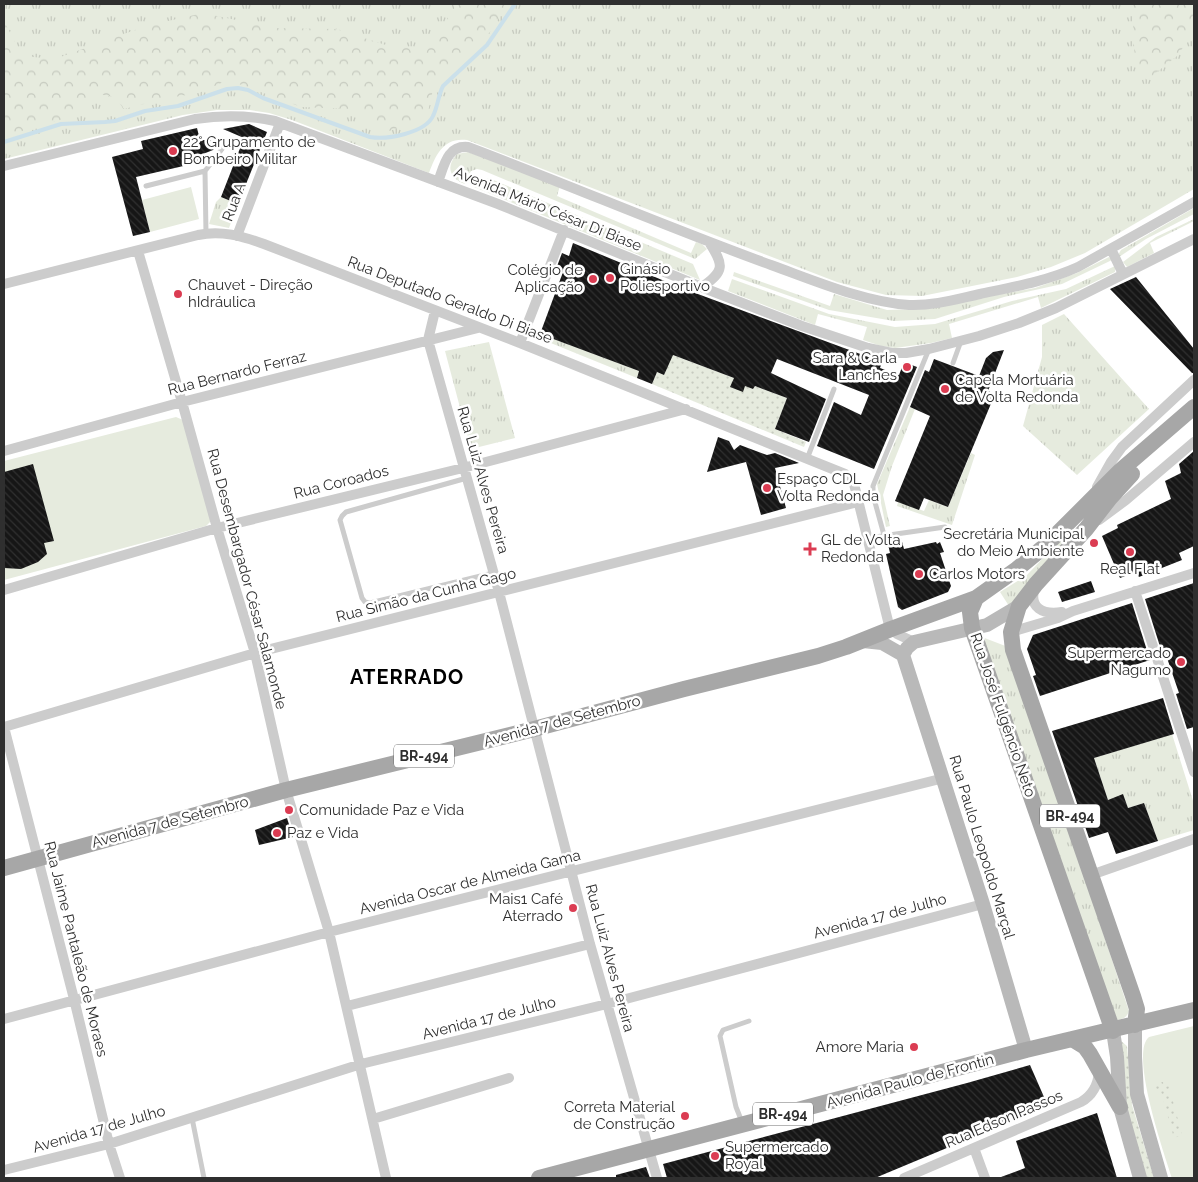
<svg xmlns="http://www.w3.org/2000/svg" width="1198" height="1182" viewBox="0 0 1198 1182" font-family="Raleway,sans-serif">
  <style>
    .grass { fill: url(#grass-tufts) }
    .forest { fill: url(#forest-crowns) }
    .park { fill: #e6ebde }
    .garden { fill: url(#garden-dots) }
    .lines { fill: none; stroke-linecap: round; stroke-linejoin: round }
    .stream { stroke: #cbe0ea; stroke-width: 4 }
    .building { fill: url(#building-back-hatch) }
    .lane { stroke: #ccc; stroke-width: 5 }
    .street { stroke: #ccc; stroke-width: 10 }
    .secondary { stroke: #b9b9b9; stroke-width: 14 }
    .primary { stroke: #a7a7a7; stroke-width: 16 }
    .poi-dot { fill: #db3c52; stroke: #fff; stroke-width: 2 }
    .labels { text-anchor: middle; stroke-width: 5; stroke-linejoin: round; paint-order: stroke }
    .shield { fill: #fff; stroke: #6d6d6d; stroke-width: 1 }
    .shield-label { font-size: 14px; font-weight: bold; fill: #2f2f2f }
    .poi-label { font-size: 15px; fill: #2f2f2f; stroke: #fff; text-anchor: start }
    .street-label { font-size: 15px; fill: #2f2f2f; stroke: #fff }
    .district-label { font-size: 20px; font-weight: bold; letter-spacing: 1px; fill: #000; stroke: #fff }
  </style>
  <defs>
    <pattern id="grass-tufts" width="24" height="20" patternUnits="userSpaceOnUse" patternTransform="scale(1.25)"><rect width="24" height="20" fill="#e6ebde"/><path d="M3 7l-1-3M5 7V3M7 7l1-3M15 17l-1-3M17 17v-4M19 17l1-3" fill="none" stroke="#c6cabf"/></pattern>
    <pattern id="forest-crowns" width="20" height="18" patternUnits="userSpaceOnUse" patternTransform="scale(1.25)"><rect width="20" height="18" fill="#e6ebde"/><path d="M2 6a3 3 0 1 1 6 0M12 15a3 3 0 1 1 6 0" fill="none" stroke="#c6cabf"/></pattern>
    <pattern id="garden-dots" width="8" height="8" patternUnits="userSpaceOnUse" patternTransform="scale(1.25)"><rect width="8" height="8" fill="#e6ebde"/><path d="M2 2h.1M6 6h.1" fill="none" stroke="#c6cabf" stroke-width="1.8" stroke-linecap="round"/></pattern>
    <pattern id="building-back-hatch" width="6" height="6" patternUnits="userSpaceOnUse" patternTransform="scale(1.25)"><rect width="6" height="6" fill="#161616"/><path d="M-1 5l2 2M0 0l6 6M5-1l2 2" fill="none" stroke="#303030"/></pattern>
  </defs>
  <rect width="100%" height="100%" fill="#fff"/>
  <path class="grass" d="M4,4H1194V189L1085,253L1051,267L1017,277L922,296L886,295L837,282L467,140C444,137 436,154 429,173L292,120L269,113L250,110H217L183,115L4,159Z
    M468,152L560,186L557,196L691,253L696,242L702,244L707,249L695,259L482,170L477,169L471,171L465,184C450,178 445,167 457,154Z
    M479,178L491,179L693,264L700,280L474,187Z
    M221,197L238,204L229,228L209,224L216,202Z
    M1194,208V214L1146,239L1119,257L1118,255L1121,250Z
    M1194,219V221L1150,243L1154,253L1127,267L1123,262L1156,237Z
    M1109,257L1112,260L1062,284L1004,297L935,319L894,321L829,310L733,276L734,272L830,306L834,294L887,310L917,309L1035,288L1077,273Z
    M1115,266V272L1041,308L1038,297L949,324L952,338L931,343L895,348L881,346L863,340L867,327L818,314L815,325L728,291L732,279L829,314L895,327L935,324L1012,301L1066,289Z
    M1064,314L1149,409L1077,475L1023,426L1042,357V325Z
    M533,331L639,371L637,378L531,335Z
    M489,342L515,438L471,449L445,351Z
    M910,407L915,409L892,466L883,495L890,526L886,527L877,484Z
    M971,453L975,455L952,525L897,506L898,502L924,511L929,500L948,507Z
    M1065,535L1070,538L1009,606L1000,592L1027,575Z
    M982,637L1008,647L1129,1011C1127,1017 1124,1019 1117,1020Z
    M1172,734L1194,804V830L1158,841L1144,803L1128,808L1123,795L1108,800L1094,758Z"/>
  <path class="forest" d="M455,4H507L491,31L473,50L434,85L428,112L423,120L386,132L375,130L365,113L348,109L301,107L228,80L199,93L168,98L124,109L114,97L98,94L74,116L4,136V21L22,56L55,59L146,26L203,13L274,28L336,29L392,47H424L454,10Z
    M1132,4H1194V32L1177,56L1147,80L1135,64Z"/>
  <path class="park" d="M191,187L199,219L150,232L142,200Z
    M176,417L183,420L211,521L206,526L4,580V461Z
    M1194,1026V1178H1172C1165,1156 1129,1053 1149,1037Z"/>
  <path class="garden" d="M665,352L734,378L731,387L746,383L749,384L748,387L753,389L755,386L787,398L775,429L806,442L804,447L652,384L657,372L664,375L667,367Z
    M1121,1041L1127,1046L1132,1105L1154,1178H1139L1115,1043Z
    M1163,1082L1164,1087L1169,1086L1182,1135L1174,1138L1161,1092L1157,1093L1154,1083Z"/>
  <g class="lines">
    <path class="stream" d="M4,142L61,124L105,122L115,121L145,111L178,106L227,89L238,88L248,90L263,98L370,137C387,140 425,133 433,116C438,106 438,96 443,86L487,45L515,4"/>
  </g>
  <path class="building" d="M249,124L267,132L238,204L221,197L244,138L223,129Z
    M197,128L200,140H211L216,145L213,150L203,154L205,161L136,177L150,232L133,236L112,157L143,149L141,141Z
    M573,243L679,287L882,362L880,368L899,375L904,362L917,367L874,469L817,446L834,402L861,415L869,395L777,359L771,373L826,399L809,442L775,429L787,398L755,386L753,389L745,386L743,392L730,387L734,378L673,355L664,375L657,372L652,384L637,378L639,371L540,334L563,272L556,269L562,253L569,256Z
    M1136,277L1194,349V373H1192L1110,289Z
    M1004,350L988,391L995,394L948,507L924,498L919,510L895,501L930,416L910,407L925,370L929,372L934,359L979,376L986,358L993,352Z
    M718,437L729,441L734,450L740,445L767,455L775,453L799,463L775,468L786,508L761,515L746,462L707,472Z
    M1194,451V546L1179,553L1182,560L1139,577L1136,572L1120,578L1102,536L1118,528L1117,525L1171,499L1165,481L1181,473L1179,464Z
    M33,464L54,541L44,543L47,554L38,562L21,569L4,568V472Z
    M901,538L904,549L936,542L937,544L940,542L944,552L940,553L951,586L948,592L902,610L898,607L886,554L890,553L887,540Z
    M1091,581L1095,592L1062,602L1058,592Z
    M1194,583V727L1187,729L1176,694L1179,693L1166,655L1163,656L1145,599Z
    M1132,603L1150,660L1040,696L1033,676L1036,675L1027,649L1033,635Z
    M1163,698L1174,734L1094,758L1108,800L1123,794L1128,808L1144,803L1158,841L1116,854L1108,832L1089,838L1052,731Z
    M287,818L293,837L259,845L255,830Z
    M1030,1065L1044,1097L1037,1101L1040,1109L875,1178H667L663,1164L967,1083Z
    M1097,1113L1117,1178H1001V1177L1025,1168L1016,1141Z
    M646,1167L650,1178H616V1175Z"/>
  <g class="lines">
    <path class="lane" d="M205,171L222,149
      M146,186L205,171L206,234
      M953,363L961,341
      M807,459L834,389
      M467,478L346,512L342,516L340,520L362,598L365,602L370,603L493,573
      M884,535L873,495V486L929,349
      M868,538L945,527
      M192,1118L204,1178
      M742,1122L736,1107L720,1036L723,1030L749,1021"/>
    <path class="street" d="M4,166L195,119C222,115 248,115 275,121L498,204L709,290L802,326L868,348L892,353H906L929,349L979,336L1019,323L1056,308L1194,239
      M438,182C444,166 447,145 468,147C569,185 669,228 771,265C813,280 864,302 909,305C933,306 957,299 980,294C1013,287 1047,281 1078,267L1194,202
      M237,236L280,123
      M1111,249L1123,274
      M138,251L182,402L217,528L255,653L286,790L329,932L386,1178
      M4,284L198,235C221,230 242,236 264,244L520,343L845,474L854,484L889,625L897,634L914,642
      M702,287C725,271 724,265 709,242
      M435,311L428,340L499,592L590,944L657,1178
      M520,343L564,230
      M4,451L182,402L478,328
      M1097,487L1111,462L1122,447L1194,380
      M1099,520L1126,500L1194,442
      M1035,587C1028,608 1043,615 1062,612
      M4,590L217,528L463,468L686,409
      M1135,591L1194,772
      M1011,632L1058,618L1073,611L1194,573
      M4,727L255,653L858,502
      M4,727L74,999L109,1144L120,1178
      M1091,875L1194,839
      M347,1006L590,944
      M4,1019L329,932L944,778
      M373,1119L509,1078
      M974,1148L985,1178
      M4,1170L109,1144L361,1064L607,1004L983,904
      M904,1178L1081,1102C1093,1095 1098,1085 1099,1072"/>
    <path class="secondary" d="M863,641L882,643L903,655L983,904L1026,1050
      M903,655L907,648L914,642L987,625L1019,606
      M1135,1025V1057L1137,1094L1161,1178
      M1113,1031L1117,1057L1120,1107L1140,1178"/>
    <path class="primary" d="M1132,474L1110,498L1086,529L1036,584L1019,606L1011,632L1013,650L1133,996L1137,1009L1135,1025
      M976,598L970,612L972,628L1113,1031
      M4,868L286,790L534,729L684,689L818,656L846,647L891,629L976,598L1017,569L1045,546L1121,470L1194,407
      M1072,1039L1085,1047L1090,1054L1120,1107
      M539,1178L1026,1050L1194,1010"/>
  </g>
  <g class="poi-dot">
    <circle cx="173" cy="151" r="5"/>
    <circle cx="610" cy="278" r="5"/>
    <circle cx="593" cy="279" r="5"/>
    <circle cx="178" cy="294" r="5"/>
    <circle cx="907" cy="367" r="5"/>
    <circle cx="945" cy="389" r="5"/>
    <circle cx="767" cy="488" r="5"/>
    <circle cx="1094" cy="543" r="5"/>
    <path d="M807.5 541.5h5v5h5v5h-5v5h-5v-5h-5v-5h5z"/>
    <circle cx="1130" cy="552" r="5"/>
    <circle cx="919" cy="574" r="5"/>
    <circle cx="1181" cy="662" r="5"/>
    <circle cx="289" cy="810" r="5"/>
    <circle cx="277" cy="833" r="5"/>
    <circle cx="573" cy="908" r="5"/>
    <circle cx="914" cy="1047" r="5"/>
    <circle cx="685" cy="1116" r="5"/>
    <circle cx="715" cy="1156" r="5"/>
  </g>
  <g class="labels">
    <g class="shield">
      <rect x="394" y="744.5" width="60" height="23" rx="4"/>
      <rect x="1040" y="804.5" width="60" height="23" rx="4"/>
      <rect x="753" y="1102.5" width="60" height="23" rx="4"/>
    </g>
    <g class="shield-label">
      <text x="424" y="761">BR-494</text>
      <text x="1070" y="821">BR-494</text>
      <text x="783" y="1119">BR-494</text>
    </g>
    <g class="poi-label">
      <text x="183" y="147">22° Grupamento de<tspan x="183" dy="17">Bombeiro Militar</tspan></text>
      <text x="620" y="274">Ginásio<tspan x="620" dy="17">Poliesportivo</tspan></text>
      <text x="583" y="275" text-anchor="end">Colégio de<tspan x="583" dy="17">Aplicação</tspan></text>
      <text x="188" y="290">Chauvet - Direção<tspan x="188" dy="17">hIdráulica</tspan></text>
      <text x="897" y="363" text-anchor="end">Sara &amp; Carla<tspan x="897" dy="17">Lanches</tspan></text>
      <text x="955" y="385">Capela Mortuária<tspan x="955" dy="17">de Volta Redonda</tspan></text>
      <text x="777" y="484">Espaço CDL<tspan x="777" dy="17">Volta Redonda</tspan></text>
      <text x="1084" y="539" text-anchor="end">Secretária Municipal<tspan x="1084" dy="17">do Meio Ambiente</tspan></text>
      <text x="821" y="545">GL de Volta<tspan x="821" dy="17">Redonda</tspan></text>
      <text x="1130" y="574" text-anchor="middle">Real Flat</text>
      <text x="929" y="579">Carlos Motors</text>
      <text x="1171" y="658" text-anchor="end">Supermercado<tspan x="1171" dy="17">Nagumo</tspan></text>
      <text x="299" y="815">Comunidade Paz e Vida</text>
      <text x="287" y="838">Paz e Vida</text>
      <text x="563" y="904" text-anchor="end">Mais1 Café<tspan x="563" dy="17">Aterrado</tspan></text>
      <text x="904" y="1052" text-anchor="end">Amore Maria</text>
      <text x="675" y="1112" text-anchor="end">Correta Material<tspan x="675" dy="17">de Construção</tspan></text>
      <text x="725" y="1152">Supermercado<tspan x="725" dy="17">Royal</tspan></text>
    </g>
    <g class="street-label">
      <text transform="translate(234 202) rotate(-69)" y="5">Rua A</text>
      <text transform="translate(548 209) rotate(22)" y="5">Avenida Mário César Di Biase</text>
      <text transform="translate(450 300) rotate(21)" y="5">Rua Deputado Geraldo Di Biase</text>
      <text transform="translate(237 373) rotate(-14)" y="5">Rua Bernardo Ferraz</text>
      <text transform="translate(483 480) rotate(74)" y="5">Rua Luiz Alves Pereira</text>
      <text transform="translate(341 482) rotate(-14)" y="5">Rua Coroados</text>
      <text transform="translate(247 579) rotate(75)" y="5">Rua Desembargador César Salamonde</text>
      <text transform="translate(426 595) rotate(-14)" y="5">Rua Simão da Cunha Gago</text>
      <text transform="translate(1003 715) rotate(71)" y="5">Rua José Fulgêncio Neto</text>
      <text transform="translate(562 721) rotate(-15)" y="5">Avenida 7 de Setembro</text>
      <text transform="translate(170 822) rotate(-15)" y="5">Avenida 7 de Setembro</text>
      <text transform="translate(982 847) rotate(73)" y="5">Rua Paulo Leopoldo Marçal</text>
      <text transform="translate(470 882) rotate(-14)" y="5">Avenida Oscar de Almeida Gama</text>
      <text transform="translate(880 916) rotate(-15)" y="5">Avenida 17 de Julho</text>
      <text transform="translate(76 949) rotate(76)" y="5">Rua Jaime Pantaleão de Moraes</text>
      <text transform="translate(610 958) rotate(75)" y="5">Rua Luiz Alves Pereira</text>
      <text transform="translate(489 1018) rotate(-14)" y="5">Avenida 17 de Julho</text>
      <text transform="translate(910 1081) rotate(-15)" y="5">Avenida Paulo de Frontin</text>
      <text transform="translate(1004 1119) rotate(-23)" y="5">Rua Edson Passos</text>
      <text transform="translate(99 1129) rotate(-16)" y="5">Avenida 17 de Julho</text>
    </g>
    <g class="district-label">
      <text x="407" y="684">ATERRADO</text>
    </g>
  </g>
  <rect width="1198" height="1182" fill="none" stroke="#2f2f2f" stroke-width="10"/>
</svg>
